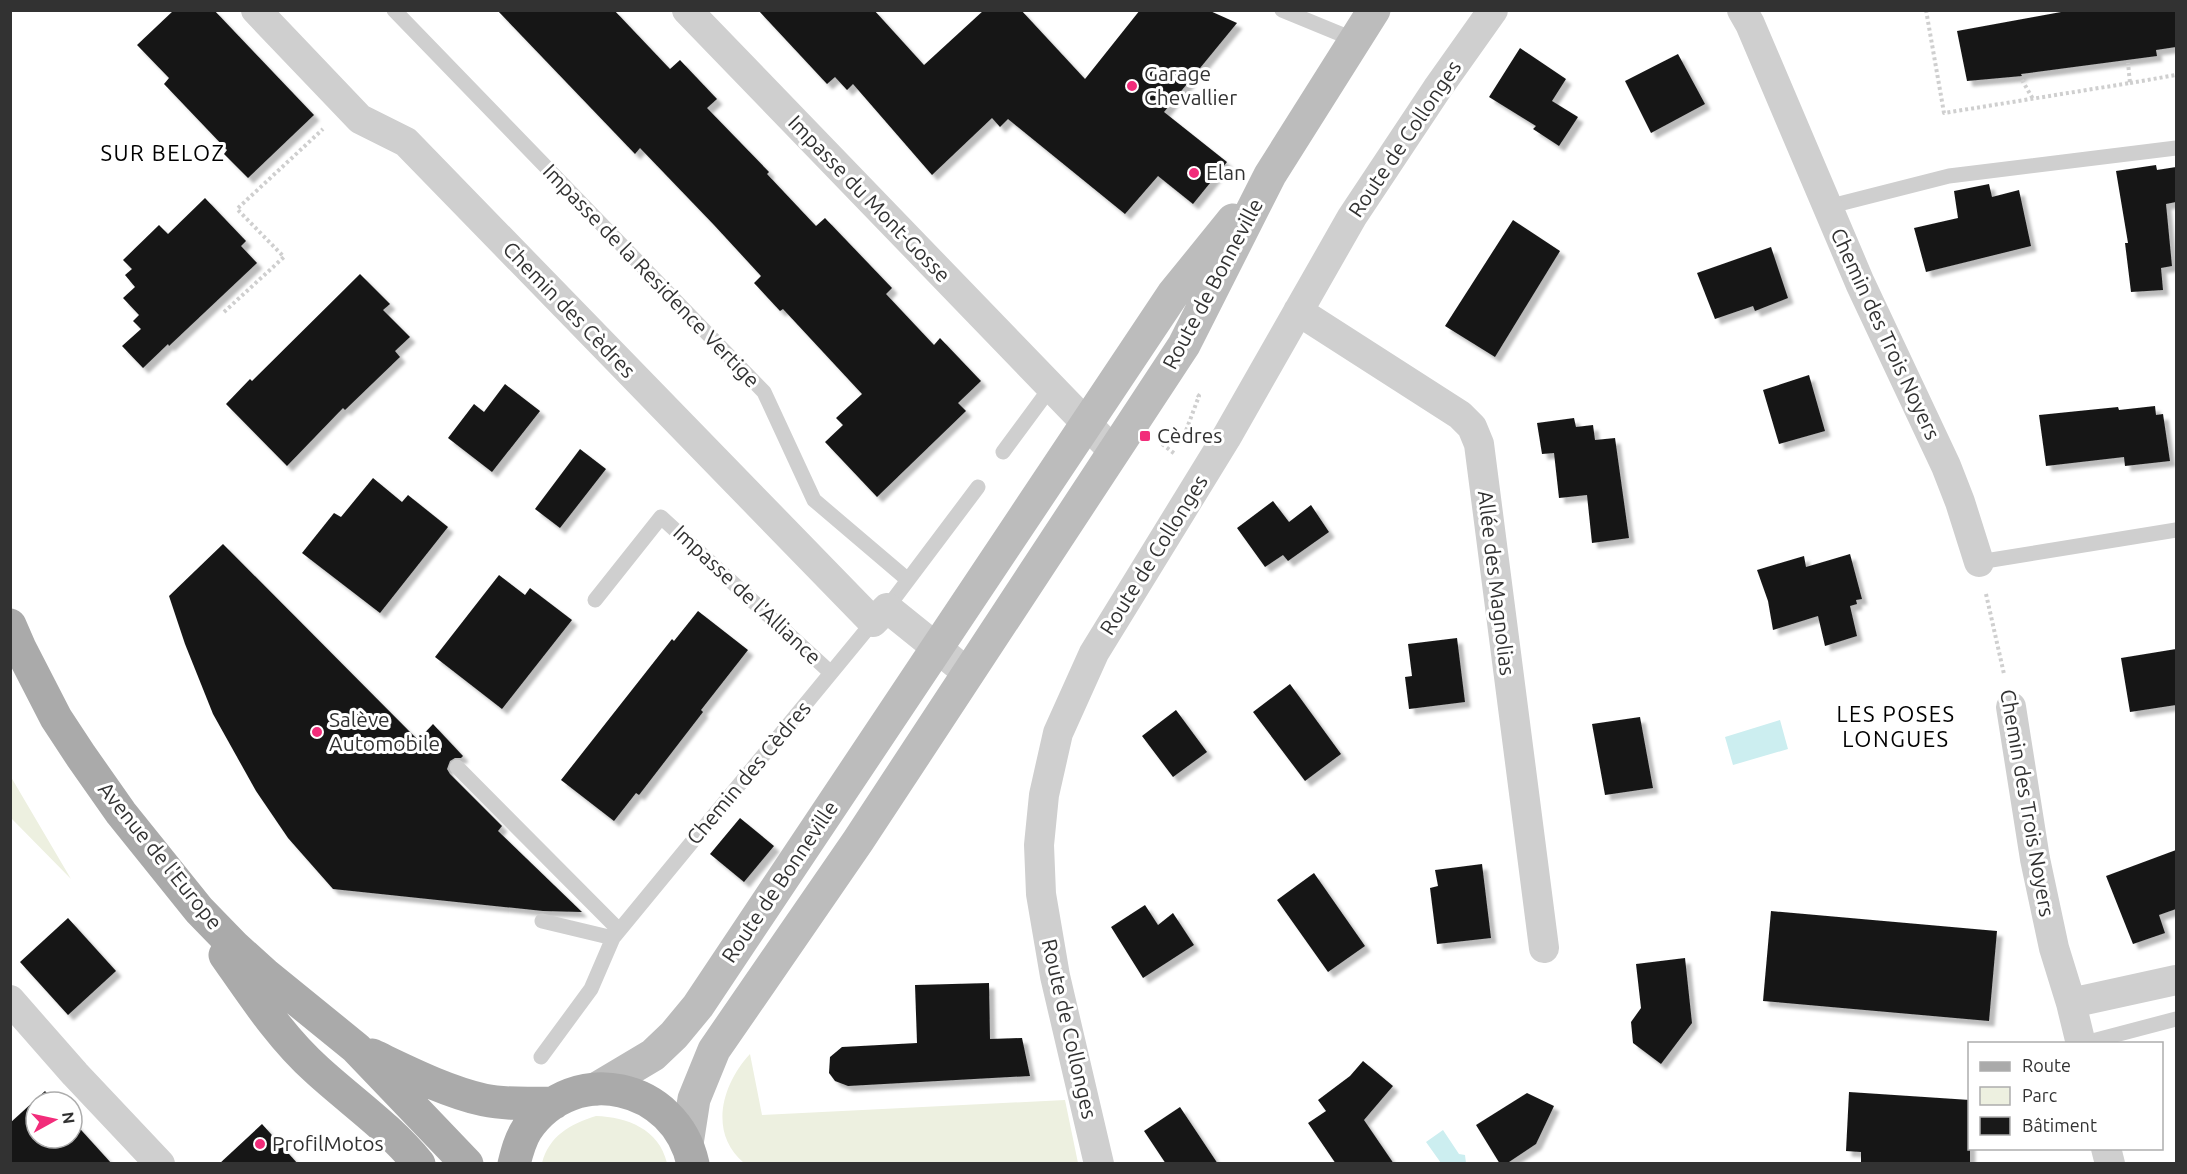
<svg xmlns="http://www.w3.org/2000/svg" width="2187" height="1174" viewBox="0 0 2187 1174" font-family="Ubuntu,sans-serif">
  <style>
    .green { fill: #edf0e0 }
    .water { fill: #cceef0 }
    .building { fill: #191919; filter: url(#shadow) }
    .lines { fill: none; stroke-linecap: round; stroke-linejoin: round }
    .path { stroke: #cfcfcf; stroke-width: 4; stroke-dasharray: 3 3; stroke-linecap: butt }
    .lane { stroke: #cfcfcf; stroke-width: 15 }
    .street { stroke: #cfcfcf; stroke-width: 30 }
    .secondary { stroke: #bcbcbc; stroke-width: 33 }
    .primary { stroke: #aaa; stroke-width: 33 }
    .poi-dot { fill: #f22c7a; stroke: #fff; stroke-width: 2 }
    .labels { text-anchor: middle; stroke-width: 6; stroke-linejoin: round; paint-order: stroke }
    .poi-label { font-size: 21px; fill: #323232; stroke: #fff; text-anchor: start }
    .street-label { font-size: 21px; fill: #323232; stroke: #fff }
    .neighbourhood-label { font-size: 22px; letter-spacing: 1.5px; fill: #000; stroke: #fff }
  </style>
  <defs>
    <filter id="shadow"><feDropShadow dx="5.5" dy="5.5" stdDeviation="1.5" flood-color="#0004"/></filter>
  </defs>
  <rect width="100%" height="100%" fill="#fff"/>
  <path class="green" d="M10,777H11L71,879L11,818Z
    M750,1054L762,1115L1065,1100L1078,1163H744C708,1133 722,1084 750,1054Z
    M596,1116C627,1117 659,1129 667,1163H542C549,1136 570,1124 596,1116Z"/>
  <path class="water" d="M1780,720L1788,749L1733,765L1725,737Z
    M1443,1130L1459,1154L1465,1155L1466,1163H1441L1426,1142Z"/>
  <path class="building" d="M174,10H214L314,115L248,178L224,154L227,150L164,84L169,78L137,45Z
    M497,10H614L670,69L680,60L717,99L707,108L769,172L767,174L816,226L825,218L892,288L886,294L934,345L940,338L981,381L958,403L966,411L877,497L825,442L843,425L836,418L862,394L783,309L780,311L754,283L761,276L714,225L640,148L635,154Z
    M758,10H874L924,65L984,10H1021L1085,79L1140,10H1208L1237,23L1164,112L1227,162L1193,204L1158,176L1125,214L1008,119L1000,127L992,118L932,175L853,84L847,90L835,77L827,84Z
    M2072,10H2176V47L2156,50L2157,56L2021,74L2022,76L1967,81L1957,31Z
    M1520,48L1566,79L1552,101L1578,117L1559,146L1533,129L1536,126L1489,97Z
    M1678,54L1705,104L1651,133L1625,81Z
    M2156,165L2157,170L2176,167V202L2166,204L2172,266L2161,268L2163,290L2131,292L2125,243H2128L2116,171Z
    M1989,184L1992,197L2019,190L2031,246L1926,272L1914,228L1958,218L1954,191Z
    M205,198L246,241L241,246L257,263L169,346L168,344L143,368L122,346L141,329L133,321L139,315L123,298L135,287L125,275L132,269L123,260L159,225L168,234Z
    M1513,220L1560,251L1495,357L1445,326Z
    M1771,247L1788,298L1755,311L1753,306L1715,319L1697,273Z
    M360,274L390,304L383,310L410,337L395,351L400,357L345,410L343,408L287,466L226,404L250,379L252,381Z
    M1809,375L1825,431L1779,444L1763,390Z
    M505,384L540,411L492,472L448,438L474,404L484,412Z
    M2155,406L2156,415L2163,414L2170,461L2125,466L2124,457L2046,466L2039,415L2118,407L2119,410Z
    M1574,418L1576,427L1593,425L1595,440L1615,438L1629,538L1592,543L1587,495L1559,498L1554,453L1542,454L1537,423Z
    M580,449L606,469L560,528L535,509Z
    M373,478L402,502L408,495L448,527L380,613L302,553L334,513L341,517Z
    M1273,501L1289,522L1311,505L1329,532L1288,561L1283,555L1265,567L1237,528Z
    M223,544L418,740L433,724L463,756L461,758H455L450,761L447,769L450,774L502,826L498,831L582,912L543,911L333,889L288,838L256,791L213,714L185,644L169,596Z
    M1850,554L1862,599L1856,600L1857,604L1850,606L1857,636L1825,646L1818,616L1773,630L1768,601L1757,570L1804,556L1806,567Z
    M499,575L525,595L530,588L572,620L502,709L435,657Z
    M698,611L748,650L701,710L703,712L639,795L636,793L614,821L561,780L672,639L674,641Z
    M1457,638L1465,702L1409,709L1405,677L1412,676L1408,644Z
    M2176,649V705L2130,712L2121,658Z
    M1290,684L1341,754L1305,781L1253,712Z
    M1176,710L1207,752L1173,777L1142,736Z
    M1640,717L1653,788L1605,795L1592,724Z
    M740,818L774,846L744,882L710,854Z
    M2176,850V909L2159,915L2165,933L2133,944L2106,876Z
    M1482,864L1491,938L1437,944L1430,888L1438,886L1435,870Z
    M1314,873L1365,946L1328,972L1277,900Z
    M1145,905L1158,925L1173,913L1194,945L1143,978L1111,927Z
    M1771,911L1997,931L1989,1021L1763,1001Z
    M68,918L116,971L68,1015L20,962Z
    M1685,958L1692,1023L1661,1064L1633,1043L1631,1022L1641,1008L1636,964Z
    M989,983L990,1039L1022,1038L1030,1076L848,1086L835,1081L829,1073L830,1057L842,1047L917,1043L915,985Z
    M1363,1061L1393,1086L1364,1120L1394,1164H1336L1308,1123L1326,1111L1318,1100L1350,1076Z
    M45,1091L55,1102H36V1138H72V1120L112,1164H10V1123Z
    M1849,1092L1970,1100V1164H1861V1152L1846,1151Z
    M1527,1093L1554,1106L1536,1144L1506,1164H1500L1476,1125Z
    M1180,1107L1218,1164H1166L1144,1131Z
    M262,1124L298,1164H219Z"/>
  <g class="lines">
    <path class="path" d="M1926,10L1944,113L2130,83L2128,63
      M2022,80L2033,99
      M2130,83L2176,75
      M224,312L284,257L237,209L323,129
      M1184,436L1199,396L1196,394
      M1162,444L1175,454
      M1986,594L2004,674"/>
    <path class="lane" d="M394,10L764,392L814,500L908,580
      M1282,10L1355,40
      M1827,207L1949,176L2176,148
      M1003,452L1051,387
      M1979,562L2176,530
      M595,600L661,517L831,673
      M887,608L978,487
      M457,767L619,930
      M542,921L613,938L873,622
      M2081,1044L2176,1019
      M541,1057L591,989L613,938"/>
    <path class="street" d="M256,10L360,119L406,142L873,622L887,608L969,674
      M687,10L1114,452
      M1742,10L1750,24L1860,283L1946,466L1960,502L1979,562
      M1298,311L1460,415L1472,427L1479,444L1544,948
      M2011,707L2035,859L2054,948L2071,1003L2081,1044
      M10,1000L75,1074L160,1164
      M2071,1003L2176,980
      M2106,1148L2110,1164
      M1099,1164L1055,976L1041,894L1039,845L1044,795L1058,733L1094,653L1226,438L1352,217L1437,89L1493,10"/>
    <path class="secondary" d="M596,1089L653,1055L674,1035L698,1006L1173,294L1233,220
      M687,1144L694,1099L714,1050L858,841L1184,345L1270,175L1374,10"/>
    <path class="primary" d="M10,625L20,648L56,718L81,756L121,813L199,910L234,946L265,974L356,1048L467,1164
      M225,955C253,995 281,1038 317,1070C352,1102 389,1127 419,1164
      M372,1055C408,1072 445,1091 484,1100C507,1105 531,1103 554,1103
      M514,1164C517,1152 520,1140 527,1129C574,1061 676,1084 693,1164"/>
  </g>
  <g class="poi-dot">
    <circle cx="1132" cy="86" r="6"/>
    <circle cx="1194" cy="173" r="6"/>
    <rect x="1139" y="430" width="12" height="12" rx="3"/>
    <circle cx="317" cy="732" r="6"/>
    <circle cx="260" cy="1144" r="6"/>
  </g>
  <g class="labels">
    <g class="poi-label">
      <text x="1144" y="81">Garage<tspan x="1144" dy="24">Chevallier</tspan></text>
      <text x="1206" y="180">Elan</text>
      <text x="1157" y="443">Cèdres</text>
      <text x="329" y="727">Salève<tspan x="329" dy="24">Automobile</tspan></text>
      <text x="272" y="1151">ProfilMotos</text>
    </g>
    <g class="street-label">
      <text transform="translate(1405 139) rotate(-56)" y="7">Route de Collonges</text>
      <text transform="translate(869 199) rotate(46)" y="7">Impasse du Mont-Gosse</text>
      <text transform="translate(651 276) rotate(46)" y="7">Impasse de la Residence Vertige</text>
      <text transform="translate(1213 284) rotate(-62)" y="7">Route de Bonneville</text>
      <text transform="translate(569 310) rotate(46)" y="7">Chemin des Cèdres</text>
      <text transform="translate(1885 334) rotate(65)" y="7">Chemin des Trois Noyers</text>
      <text transform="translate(1154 555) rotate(-58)" y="7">Route de Collonges</text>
      <text transform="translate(1496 583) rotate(83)" y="7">Allée des Magnolias</text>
      <text transform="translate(747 595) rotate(43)" y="7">Impasse de l'Alliance</text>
      <text transform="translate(749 773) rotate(-50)" y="7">Chemin des Cèdres</text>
      <text transform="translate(2027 803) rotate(80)" y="7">Chemin des Trois Noyers</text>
      <text transform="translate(160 856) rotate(51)" y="7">Avenue de l'Europe</text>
      <text transform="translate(780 882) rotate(-56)" y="7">Route de Bonneville</text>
      <text transform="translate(1069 1029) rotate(77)" y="7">Route de Collonges</text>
    </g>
    <g class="neighbourhood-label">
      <text x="163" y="161">SUR BELOZ</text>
      <text x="1896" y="722">LES POSES<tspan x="1896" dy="25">LONGUES</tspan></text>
    </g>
  </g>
  <rect width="2187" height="1174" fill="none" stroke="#323232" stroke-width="24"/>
  <rect x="1968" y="1042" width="195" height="108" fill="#ffffff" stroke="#adadad" stroke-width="1.5"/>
  <rect x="1980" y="1062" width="30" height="9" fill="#aaaaaa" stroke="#adadad" stroke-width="1.5"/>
  <text x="2022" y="1072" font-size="18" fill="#323232">Route</text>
  <rect x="1980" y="1087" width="30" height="18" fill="#edf0e0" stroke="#adadad" stroke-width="1.5"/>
  <text x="2022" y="1102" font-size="18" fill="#323232">Parc</text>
  <rect x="1980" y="1117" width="30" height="18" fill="#191919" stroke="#adadad" stroke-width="1.5"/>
  <text x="2022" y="1132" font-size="18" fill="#323232">Bâtiment</text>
  <g transform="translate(54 1120) rotate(82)"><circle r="28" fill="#ffffff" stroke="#adadad" stroke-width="1.5"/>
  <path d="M0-4.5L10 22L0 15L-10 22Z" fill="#f22c7a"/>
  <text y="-9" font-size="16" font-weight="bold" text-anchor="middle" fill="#323232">N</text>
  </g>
</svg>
